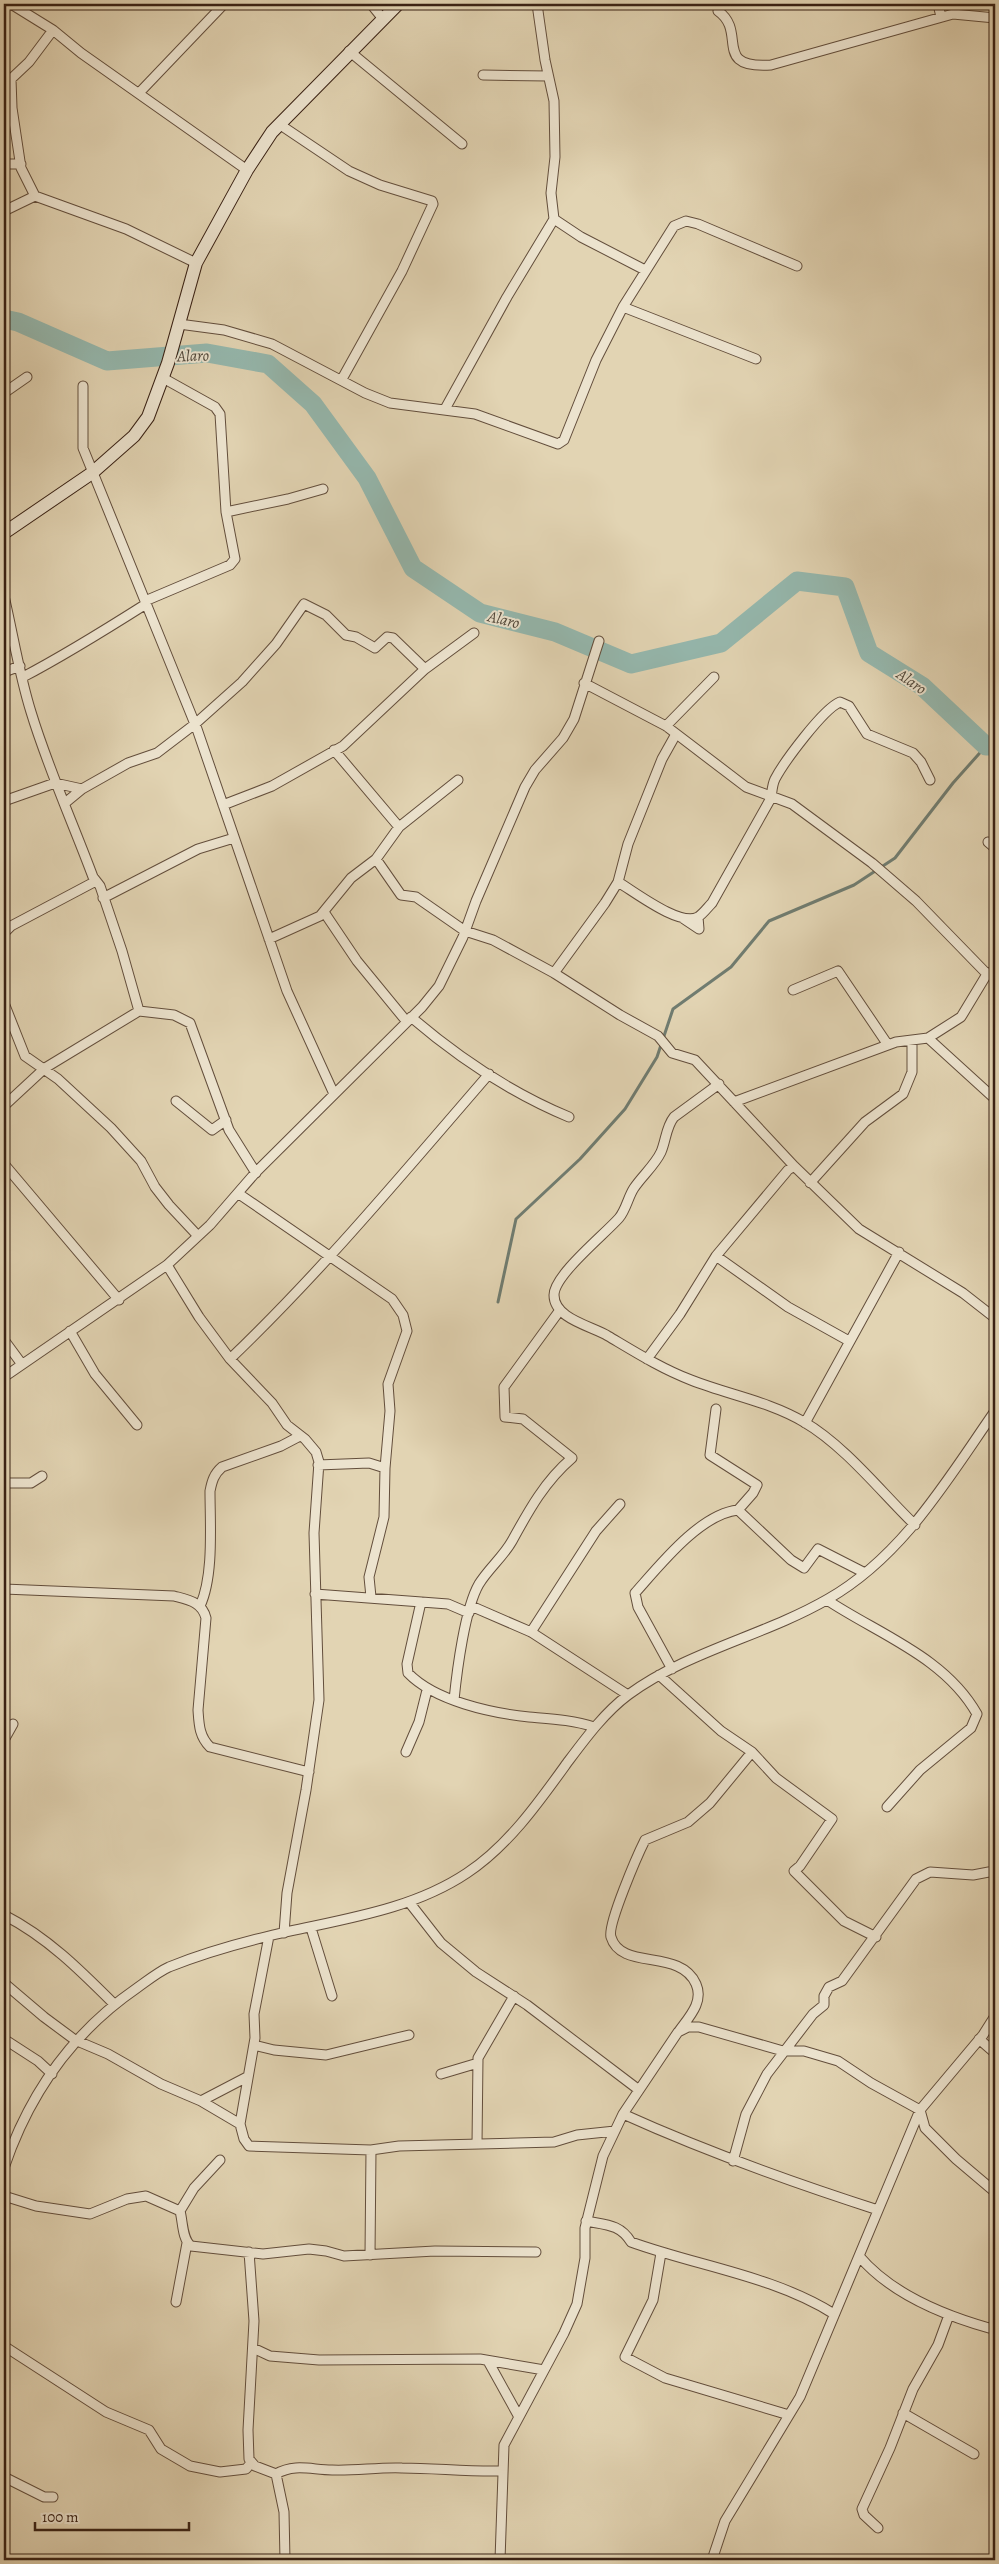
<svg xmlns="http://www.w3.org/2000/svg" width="999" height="2564" viewBox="0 0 999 2564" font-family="Alegreya,serif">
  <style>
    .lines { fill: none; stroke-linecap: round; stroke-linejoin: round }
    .stream { stroke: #707c70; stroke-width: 3 }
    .river { stroke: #95b8ae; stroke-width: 19 }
    .street-casing { stroke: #634e3c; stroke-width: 11 }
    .secondary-casing { stroke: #392114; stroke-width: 14 }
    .street { stroke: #ece3ce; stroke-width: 9 }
    .secondary { stroke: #ece3ce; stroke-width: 12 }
    .labels { text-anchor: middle; stroke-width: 4; stroke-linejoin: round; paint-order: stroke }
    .water-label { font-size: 16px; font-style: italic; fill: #50473a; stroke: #ece3ce }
  </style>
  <rect width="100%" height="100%" fill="#e2d4b3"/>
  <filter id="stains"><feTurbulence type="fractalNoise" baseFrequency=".004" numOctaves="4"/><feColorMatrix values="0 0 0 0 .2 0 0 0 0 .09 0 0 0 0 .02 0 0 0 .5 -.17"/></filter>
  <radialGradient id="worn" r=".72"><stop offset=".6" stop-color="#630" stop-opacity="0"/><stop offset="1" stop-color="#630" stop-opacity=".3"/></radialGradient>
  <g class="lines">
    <path class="stream" d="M498,1302L516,1219L580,1159L625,1109L657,1057L673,1009L731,967L769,921L854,885L895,858L953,783L986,746"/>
    <path class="river" d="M4,319L18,322L107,361L207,353L268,364L313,404L367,478L413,568L480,613L555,632L631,664L721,643L797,581L845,587L869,653L922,686L986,746H995"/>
    <g class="street-casing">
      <path id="street" d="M11,4L53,30L81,53L247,170
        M371,4L383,19
        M537,4L545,60L554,101L555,157L551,193L554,219L581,237L645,270
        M938,4L941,17
        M718,11C748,32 711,69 771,65L953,14L995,18
        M53,30L29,62L11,79L12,108L21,168L35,196L126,229L196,263
        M349,51L462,144
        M483,75L548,76
        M139,93L224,4
        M279,124L349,171L380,185L432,201L433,204L402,271L342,379
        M4,164H21
        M4,211L35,196
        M623,307L756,359
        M179,324L224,330L272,344L365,393L390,403L475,414L558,444L564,440L596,360L623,307L674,226L686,221L698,224L797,266
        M83,386V448L197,729L287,991L334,1094
        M4,393L27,377
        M445,409L507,297L554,219
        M226,512L288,499L323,489
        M4,596C13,634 19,674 31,712C48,768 72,821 93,877L100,886L122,951L139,1011
        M145,601L230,565L235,559L226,512L220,414L215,407L163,378
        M4,672L20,666
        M23,677C65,655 105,630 146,604
        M584,683L666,726L746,787L792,804L872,863L916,901L987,974
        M666,726L714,677
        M4,801L55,783L82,789
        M65,803L82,789L128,763L157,753L195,724L242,682L276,644L304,604L326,615L346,635L356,637L375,648L387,637L393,638L425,669
        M223,805L272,786L343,746L425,669L474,633
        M399,827L458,780
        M988,842L995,848
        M376,859L401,895L416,897L465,931L493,940L554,973L620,1015L658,1036L672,1053L695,1060L794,1166L859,1229L963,1293L995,1318
        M618,882C635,892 680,927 698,917C703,914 708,907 712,903L771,798C772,792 772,785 775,779C784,762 823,709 840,702L849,706L867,734L913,753L921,762L930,780
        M103,898L198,849L234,838
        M324,912L357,961L407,1022
        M684,919L699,929L698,917
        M4,933L11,926L96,881
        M269,939L320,916L351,878L376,859L399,827L334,750
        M554,973L605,903L618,882L628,844L662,759L676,734
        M793,990L838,971L888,1045
        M4,1003L25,1056L58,1079L111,1128L141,1161L155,1187L169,1205L198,1236
        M411,1017C459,1058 511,1093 569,1117
        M928,1038L995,1099
        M719,1084L674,1117C666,1127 666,1140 661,1152C655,1165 642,1176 634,1188C628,1197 626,1210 619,1218C605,1234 554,1275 554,1295C554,1319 592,1326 608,1336C635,1352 662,1369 691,1380C729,1395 768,1401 804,1422C845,1446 881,1492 915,1525
        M176,1101L212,1130L226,1120
        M734,1102L896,1042L928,1038L961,1017L987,974L995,971
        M4,1106L45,1068L139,1011L174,1015L190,1023L229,1130L256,1173
        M4,1164L119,1300
        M810,1183L865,1122L903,1094L912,1072V1040
        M239,1194L392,1299L403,1315L407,1331L388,1384L390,1411L385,1468
        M716,1256L788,1307L849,1341
        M167,1265L199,1317L230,1359L272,1403L287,1425L305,1439L316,1452L319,1462L314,1533L319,1700L306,1790L287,1893L284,1933
        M70,1331L95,1374L137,1425
        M4,1340L21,1363
        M230,1359C323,1270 405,1171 489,1074
        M647,1359L680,1314L716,1256L788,1170L794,1166
        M4,1377L167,1265L210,1225L256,1172L422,1007L439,986L463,937L476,901L525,787L535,770L563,738L574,719L599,641
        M716,1409L710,1455L757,1485L753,1493L738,1510
        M805,1423L899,1252
        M318,1465L369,1463L385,1468L384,1517L369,1577L371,1597
        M4,1483H31L42,1476
        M4,1589L174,1596C189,1600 202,1602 206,1618L198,1710C199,1724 199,1736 210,1747L309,1772
        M315,1594L448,1604L469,1613
        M827,1600C878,1634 945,1657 977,1714L971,1728L920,1770L887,1807
        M421,1602L407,1664L408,1673C435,1701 491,1713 529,1717C552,1719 573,1720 594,1727
        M200,1606C214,1576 210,1524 210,1491C212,1481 214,1474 222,1467L281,1446L300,1436
        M471,1606L531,1632L628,1695
        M531,1632L596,1531L620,1504
        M672,1669L638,1607L635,1593C660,1565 700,1514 738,1510L791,1560L804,1568L818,1549L865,1573
        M659,1675L721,1731L752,1752L776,1778L832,1819L800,1866L794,1871L844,1921L876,1937
        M454,1700C457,1670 465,1608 479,1584C489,1568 503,1557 512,1541C529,1510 545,1481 572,1458L523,1419L505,1417L504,1387L560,1310
        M4,1740L13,1724
        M406,1752L419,1722L427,1690
        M995,1860V1874
        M409,1902L441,1943L476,1972L527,2005L639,2090
        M4,1915C47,1937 80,1970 114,2004
        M311,1928L332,1996
        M269,1936L254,2014L255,2038L240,2124L244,2139L249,2146L371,2150L399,2146L554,2142L577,2135L615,2131
        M4,1983L44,2017L75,2040L108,2054L161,2084L201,2101L247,2077
        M679,2031C689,2017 704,2002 696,1984C680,1948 621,1971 611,1937C607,1925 638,1854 645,1840L688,1822L710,1803L752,1752
        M4,2039L38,2061L52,2074
        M979,2039L995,2053
        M254,2045L274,2050L326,2055L409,2035
        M441,2074L478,2063
        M201,2101L240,2124
        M623,2114C707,2152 791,2182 878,2210
        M477,2144L478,2058L514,1996
        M220,2160L194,2188L180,2211C183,2222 182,2239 191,2246L263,2254L309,2249L326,2251L344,2256L435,2251L536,2252
        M733,2161L746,2114L767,2074L813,2014L824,2005V1996L829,1987L842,1981L916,1879L930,1872L973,1875L994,1871
        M4,2168C29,2094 73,2032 137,1988C147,1981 158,1972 169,1967C201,1954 236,1944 269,1936C335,1920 409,1912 467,1873C508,1846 539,1802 567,1763C585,1739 604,1713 628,1695C688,1651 764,1636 828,1599C903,1556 947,1480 995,1411
        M4,2196L36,2206L90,2214L127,2199L146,2196L180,2211
        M586,2221C606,2225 620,2224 631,2242C697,2266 774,2276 834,2314
        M249,2252L254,2321L248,2430L249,2459L255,2466L276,2474L284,2512L285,2560
        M661,2253L653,2300L625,2357L665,2378L789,2415
        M370,2255L371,2150
        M859,2256C891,2294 943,2315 989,2328L995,2327
        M176,2302L187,2243
        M4,2346L106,2412L149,2430L161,2449L190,2466L220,2472L246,2469L251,2463
        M253,2348L270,2356L319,2360L480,2359L544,2370
        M488,2361L519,2417
        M903,2413L974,2454
        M276,2474C295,2463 312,2470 332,2470C355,2471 379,2467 402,2468C435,2468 468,2472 502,2471
        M4,2477L44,2497H53
        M878,2528L864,2515L862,2509L890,2448L913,2389L938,2345L949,2315
        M500,2560L504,2445L564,2333L577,2304L585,2258V2228L603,2156L623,2114L678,2032L688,2027H699L783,2051H804L838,2061L871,2083L920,2110L925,2128L956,2159L995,2192
        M712,2560L725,2521L800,2397L920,2110L983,2035L995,2016"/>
    </g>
    <g class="secondary-casing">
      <path id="secondary" d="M4,533L92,473L134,436L148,417L168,363L196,263L247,170L272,132L398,4"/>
    </g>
    <use href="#street" class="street"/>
    <use href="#secondary" class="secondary"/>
  </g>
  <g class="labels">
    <g class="water-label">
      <text transform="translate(193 355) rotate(-2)" y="6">Alaro</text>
      <text transform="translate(504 619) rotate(14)" y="6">Alaro</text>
      <text transform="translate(912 681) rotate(35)" y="6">Alaro</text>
    </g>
  </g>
  <rect width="999" height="2564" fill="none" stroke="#e2d4b3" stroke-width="20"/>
  <rect x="5" y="5" width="989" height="2554" fill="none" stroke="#392114" stroke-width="2.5"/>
  <rect x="10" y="10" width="979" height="2544" fill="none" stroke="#392114"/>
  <path d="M35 2522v8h154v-8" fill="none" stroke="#392114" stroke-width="2.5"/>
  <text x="42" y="2522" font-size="15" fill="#392114" stroke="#ece3ce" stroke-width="4" paint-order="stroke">100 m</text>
  <rect width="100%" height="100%" filter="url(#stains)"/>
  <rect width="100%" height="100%" fill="url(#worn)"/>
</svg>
